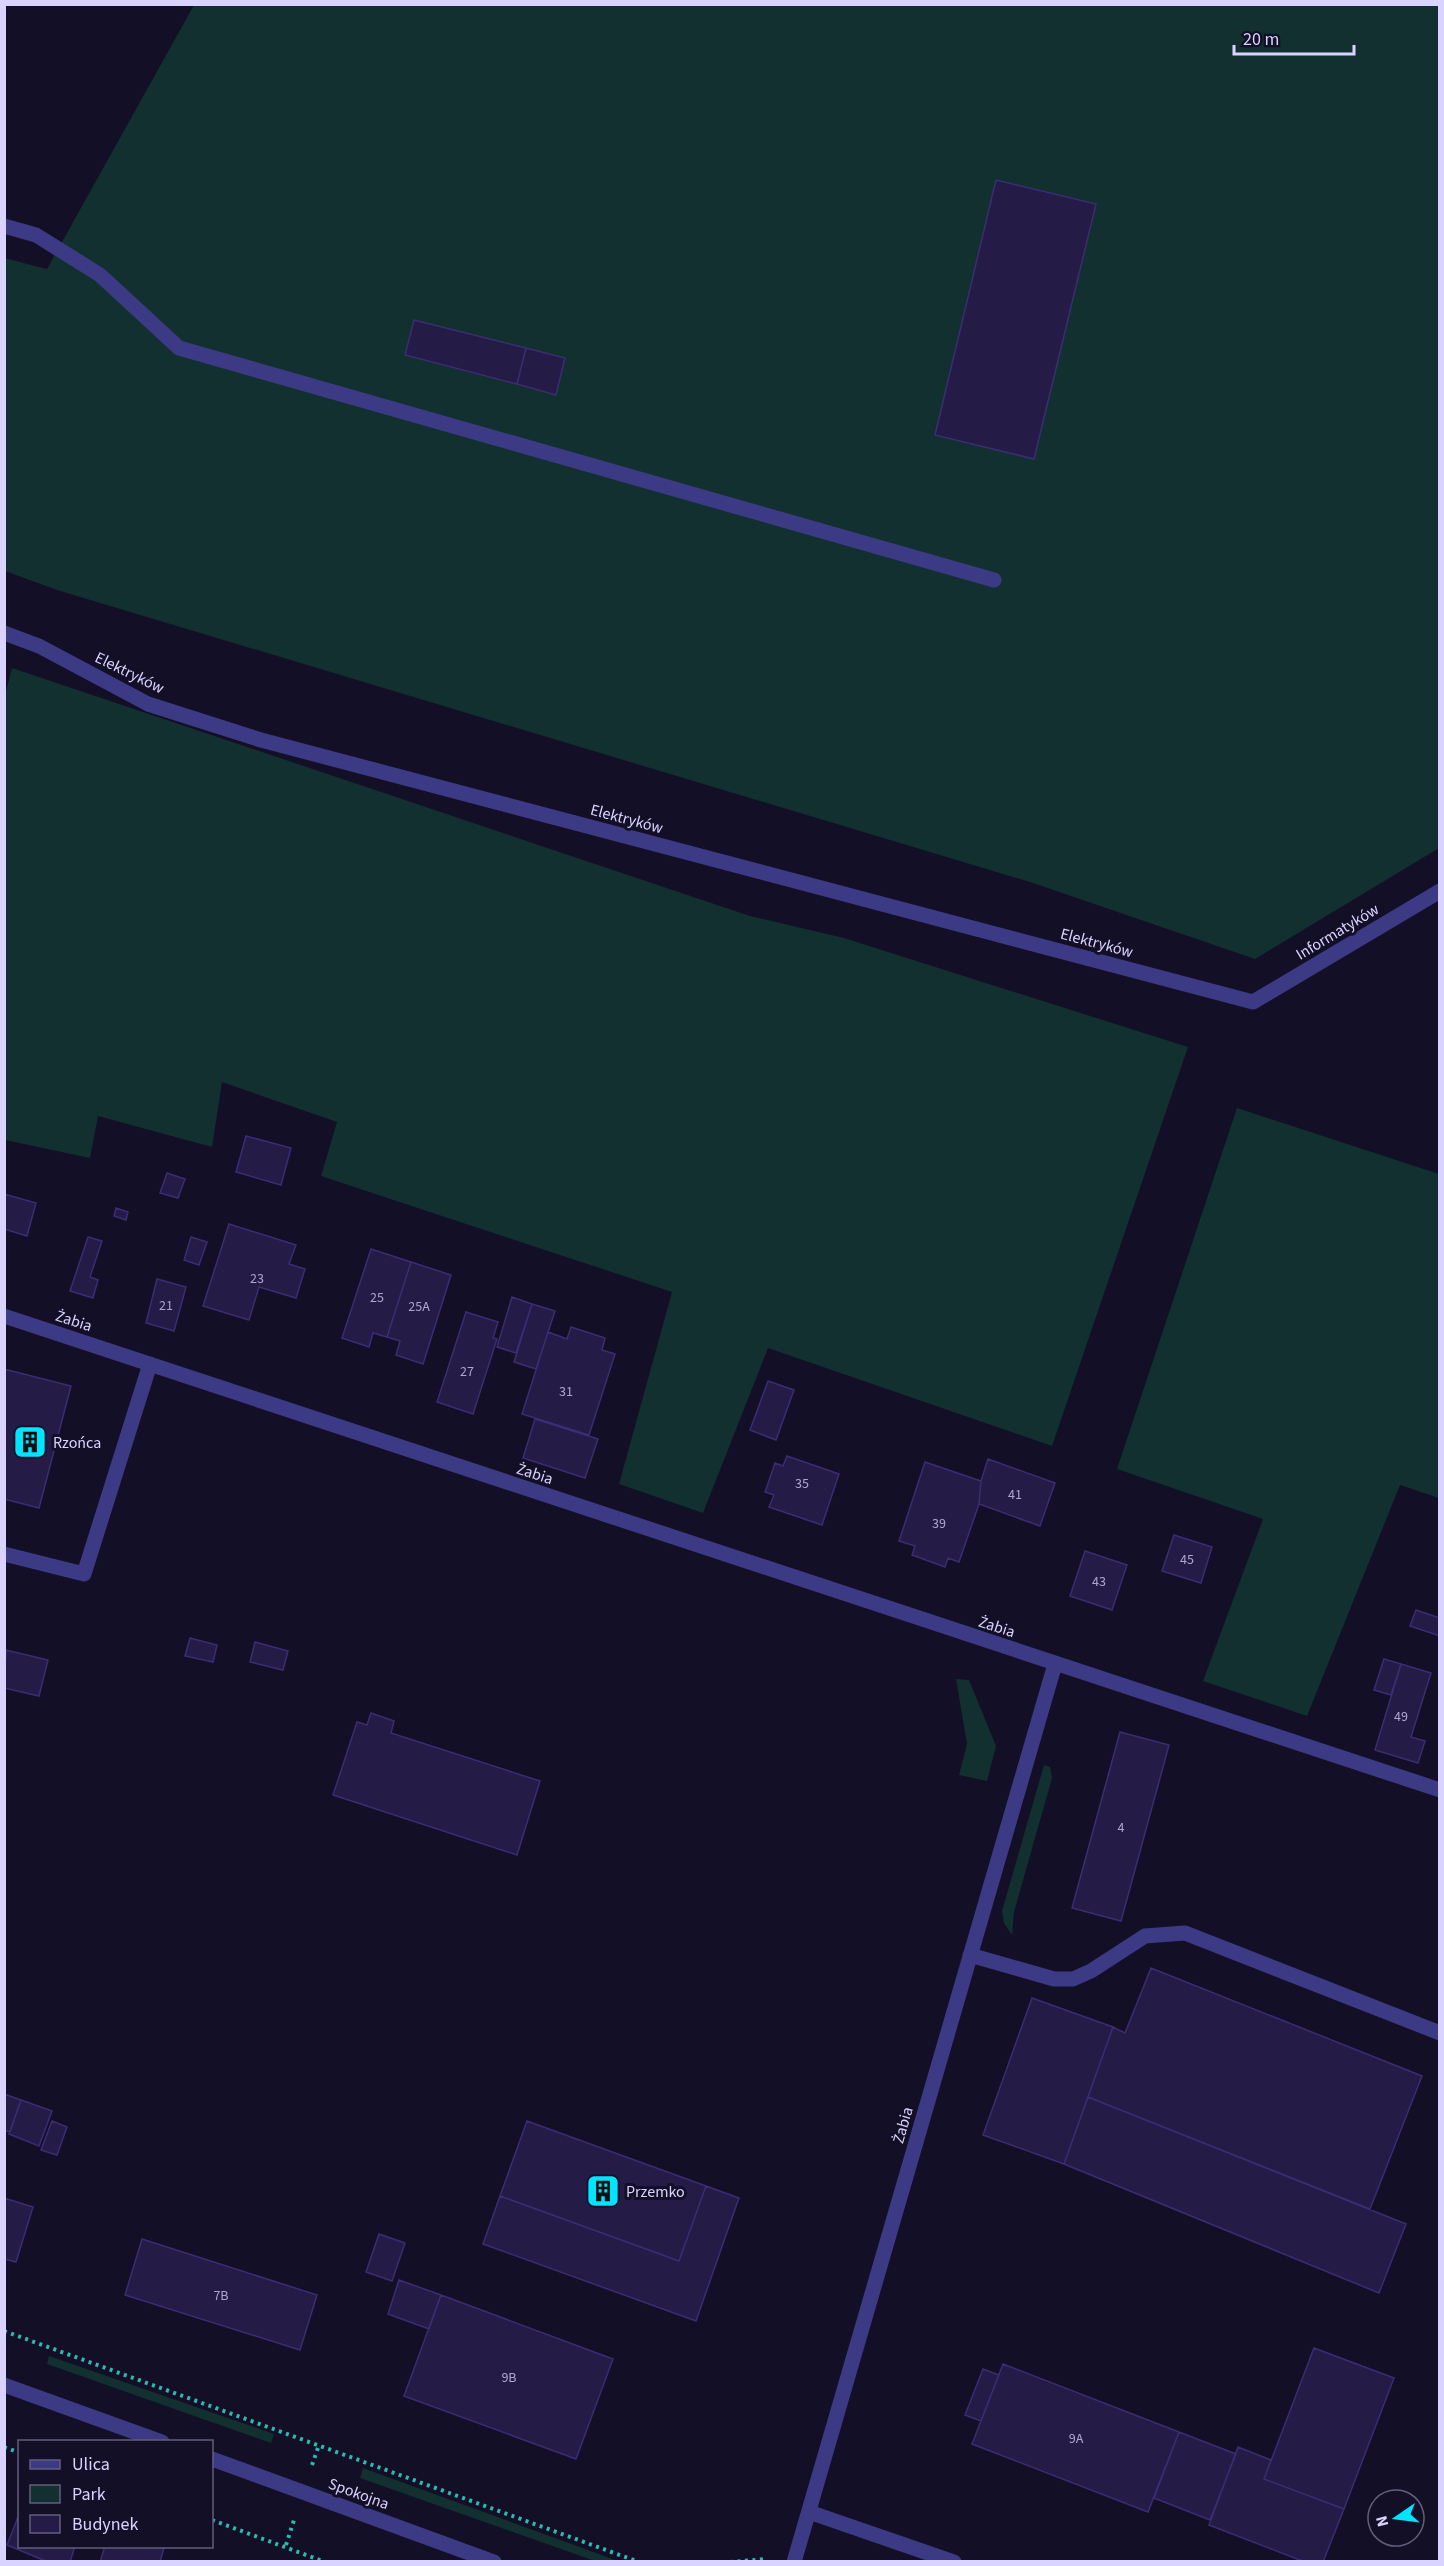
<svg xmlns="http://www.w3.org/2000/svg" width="1444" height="2566" viewBox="0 0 1444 2566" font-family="'Source Sans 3',sans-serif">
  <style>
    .green { fill: #12302f }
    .building { fill: #241b47; stroke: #3b2d73; stroke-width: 1.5 }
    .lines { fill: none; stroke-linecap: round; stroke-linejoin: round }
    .path { stroke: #2fb8b0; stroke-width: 4; stroke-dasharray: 3 4.5; stroke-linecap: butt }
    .minor { stroke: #3d3a85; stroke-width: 15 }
    .labels { text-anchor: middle; stroke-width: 6; stroke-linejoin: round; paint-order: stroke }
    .number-label { font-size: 14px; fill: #aca6d1 }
    .street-label { font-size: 16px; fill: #d9d4ff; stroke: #130f26 }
    .poi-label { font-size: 16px; fill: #d9d4ff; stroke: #130f26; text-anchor: start }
  </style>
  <rect width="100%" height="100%" fill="#130f26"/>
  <path class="green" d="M194,5H1439V848L1255,959L1030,882L57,590L5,571L4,258L47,269Z
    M12,668L750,916L844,938L1188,1047L1052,1446L768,1348L703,1513L619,1484L672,1292L321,1176L337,1122L222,1082L212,1147L98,1116L90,1158L5,1140L4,699Z
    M1237,1108L1439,1174V1498L1400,1485L1307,1716L1203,1681L1263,1519L1117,1469Z
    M956,1679L969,1680L996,1746L987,1781L959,1775L967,1744Z
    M1044,1765L1050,1767L1052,1778L1014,1912L1012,1935L1004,1923L1002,1911Z
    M49,2356L274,2434L271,2443L47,2364Z
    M363,2468L618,2561H595L360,2478Z"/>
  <path class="building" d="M996,180L1096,204L1034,459L935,435Z
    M414,320L526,348L517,384L405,355Z
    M526,348L565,358L556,395L517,384Z
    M246,1136L291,1148L281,1185L236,1172Z
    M167,1173L185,1179L178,1198L160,1193Z
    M4,1194L36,1203L27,1236L4,1229Z
    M116,1208L128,1212L126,1220L114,1216Z
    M229,1224L296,1245L289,1264L305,1269L296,1298L259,1287L249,1320L203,1306Z
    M88,1237L102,1241L90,1277L98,1280L93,1298L70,1291Z
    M191,1237L207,1242L199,1265L184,1260Z
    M371,1249L411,1262L387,1337L373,1333L369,1347L342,1338Z
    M411,1262L451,1275L423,1364L396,1355L400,1341L387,1337Z
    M157,1279L186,1287L174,1331L146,1323Z
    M512,1297L532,1304L516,1353L497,1347Z
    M532,1304L555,1311L536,1369L514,1362Z
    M466,1312L498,1322L493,1338L497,1339L473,1414L437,1402Z
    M571,1327L605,1338L602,1350L615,1354L589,1435L522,1414L548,1332L567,1339Z
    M4,1369L71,1386L39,1508L4,1499Z
    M768,1381L794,1390L776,1440L750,1430Z
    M535,1419L598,1439L585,1478L523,1458Z
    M787,1456L839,1474L822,1525L769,1507L774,1495L765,1492L775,1463L783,1466Z
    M988,1459L1055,1483L1040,1526L979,1504L981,1481Z
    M925,1462L981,1481L979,1504L959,1562L948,1558L945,1567L912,1555L915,1546L899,1541Z
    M1174,1535L1212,1547L1201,1583L1162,1571Z
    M1085,1551L1127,1565L1112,1610L1070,1596Z
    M1416,1610L1440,1618V1636L1410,1626Z
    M190,1638L217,1645L213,1662L185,1656Z
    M255,1642L288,1651L283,1670L250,1662Z
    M6,1650L48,1660L39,1696L4,1688Z
    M1384,1659L1401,1664L1391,1695L1374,1690Z
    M1401,1664L1431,1673L1411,1737L1425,1741L1418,1763L1375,1750Z
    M371,1713L394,1721L391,1733L540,1781L517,1855L333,1795L357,1722L367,1725Z
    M1120,1732L1169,1745L1121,1921L1072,1908Z
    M1151,1968L1422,2076L1370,2209L1088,2097L1113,2027L1125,2033Z
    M1032,1998L1113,2027L1064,2164L983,2135Z
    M4,2094L21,2100L10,2132L4,2130Z
    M1088,2097L1406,2224L1379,2293L1064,2164Z
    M21,2100L52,2111L39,2146L9,2134Z
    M52,2121L67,2127L57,2155L41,2150Z
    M527,2121L706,2186L679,2261L500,2196Z
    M706,2186L739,2198L696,2321L483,2244L500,2196L679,2261Z
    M4,2198L33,2207L16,2262L4,2259Z
    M379,2234L405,2243L392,2281L366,2272Z
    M142,2239L317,2295L300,2350L125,2295Z
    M399,2280L441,2295L429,2329L388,2314Z
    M441,2295L613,2359L576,2459L404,2396Z
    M1314,2348L1394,2378L1344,2509L1264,2479Z
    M1003,2364L1179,2432L1148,2512L972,2444Z
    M983,2369L999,2375L981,2421L965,2415Z
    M1179,2432L1236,2454L1210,2520L1154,2498Z
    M1238,2447L1271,2460L1264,2479L1344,2509L1323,2562H1305L1209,2525Z
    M20,2512V2546H75L70,2562H48L7,2545Z
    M105,2546H160L164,2548L160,2562H100Z"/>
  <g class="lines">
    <path class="path" d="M4,2331L639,2562
      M4,2447L20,2453
      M312,2465L319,2445
      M212,2520L325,2562
      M286,2545L295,2517
      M730,2562L766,2559"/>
    <path class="minor" d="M4,226L36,235L100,275L179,348L994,580
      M4,633L39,646L148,704L261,740L1253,1002L1440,891
      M4,1316L1440,1790
      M4,1554L84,1574L150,1364
      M970,1955L1054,1979H1073L1091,1971L1145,1936L1185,1933L1440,2033
      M4,2385L162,2442
      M212,2459L494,2562
      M809,2512L954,2562
      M794,2562L1055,1664"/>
  </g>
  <defs>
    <g id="building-square" transform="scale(1.725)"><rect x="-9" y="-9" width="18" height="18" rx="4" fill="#00e5ff" stroke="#130f26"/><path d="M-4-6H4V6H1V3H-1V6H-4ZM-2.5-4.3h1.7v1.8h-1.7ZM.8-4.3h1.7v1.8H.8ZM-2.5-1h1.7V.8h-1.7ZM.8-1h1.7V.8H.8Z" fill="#111"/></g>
  </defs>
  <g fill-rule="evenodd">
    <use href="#building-square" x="30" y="1442"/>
    <use href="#building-square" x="603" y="2191"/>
  </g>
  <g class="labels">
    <g class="number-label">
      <text x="257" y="1283">23</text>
      <text x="377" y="1302">25</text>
      <text x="166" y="1310">21</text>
      <text x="419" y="1311">25A</text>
      <text x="467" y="1376">27</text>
      <text x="566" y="1396">31</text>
      <text x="802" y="1488">35</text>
      <text x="1015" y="1499">41</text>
      <text x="939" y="1528">39</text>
      <text x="1187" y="1564">45</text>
      <text x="1099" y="1586">43</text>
      <text x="1401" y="1721">49</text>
      <text x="1121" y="1832">4</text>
      <text x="221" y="2300">7B</text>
      <text x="509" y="2382">9B</text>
      <text x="1076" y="2443">9A</text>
    </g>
    <g class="street-label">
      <text transform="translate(130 672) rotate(26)" y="6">Elektryków</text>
      <text transform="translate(627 818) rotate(15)" y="6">Elektryków</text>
      <text transform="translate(1337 931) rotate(-31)" y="6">Informatyków</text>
      <text transform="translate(1097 942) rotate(15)" y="6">Elektryków</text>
      <text transform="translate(74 1320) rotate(18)" y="6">Żabia</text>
      <text transform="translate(535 1473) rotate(18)" y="6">Żabia</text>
      <text transform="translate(997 1626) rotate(18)" y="6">Żabia</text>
      <text transform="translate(902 2125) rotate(-74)" y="6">Żabia</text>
      <text transform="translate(359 2493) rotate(20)" y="6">Spokojna</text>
    </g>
    <g class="poi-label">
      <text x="53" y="1448">Rzońca</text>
      <text x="626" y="2197">Przemko</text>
    </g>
  </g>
  <rect width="1444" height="2566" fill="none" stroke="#d9d4ff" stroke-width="12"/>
  <rect x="18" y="2440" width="195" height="108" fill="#130f26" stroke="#625e7d" stroke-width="1.5"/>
  <rect x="30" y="2460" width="30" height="9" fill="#3d3a85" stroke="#625e7d" stroke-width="1.5"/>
  <text x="72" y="2470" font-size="18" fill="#d9d4ff">Ulica</text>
  <rect x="30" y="2485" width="30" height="18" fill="#12302f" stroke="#625e7d" stroke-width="1.5"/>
  <text x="72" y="2500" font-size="18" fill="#d9d4ff">Park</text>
  <rect x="30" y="2515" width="30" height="18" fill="#241b47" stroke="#625e7d" stroke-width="1.5"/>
  <text x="72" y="2530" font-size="18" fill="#d9d4ff">Budynek</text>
  <g transform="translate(1396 2518) rotate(256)"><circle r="28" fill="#130f26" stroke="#625e7d" stroke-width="1.5"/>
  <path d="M0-4.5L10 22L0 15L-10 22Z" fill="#00e5ff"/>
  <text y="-9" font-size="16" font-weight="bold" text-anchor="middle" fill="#d9d4ff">N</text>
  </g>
  <path d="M1234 45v9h120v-9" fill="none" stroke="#d9d4ff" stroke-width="3"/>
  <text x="1243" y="45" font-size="18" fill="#d9d4ff" stroke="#130f26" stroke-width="4.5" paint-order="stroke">20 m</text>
</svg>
